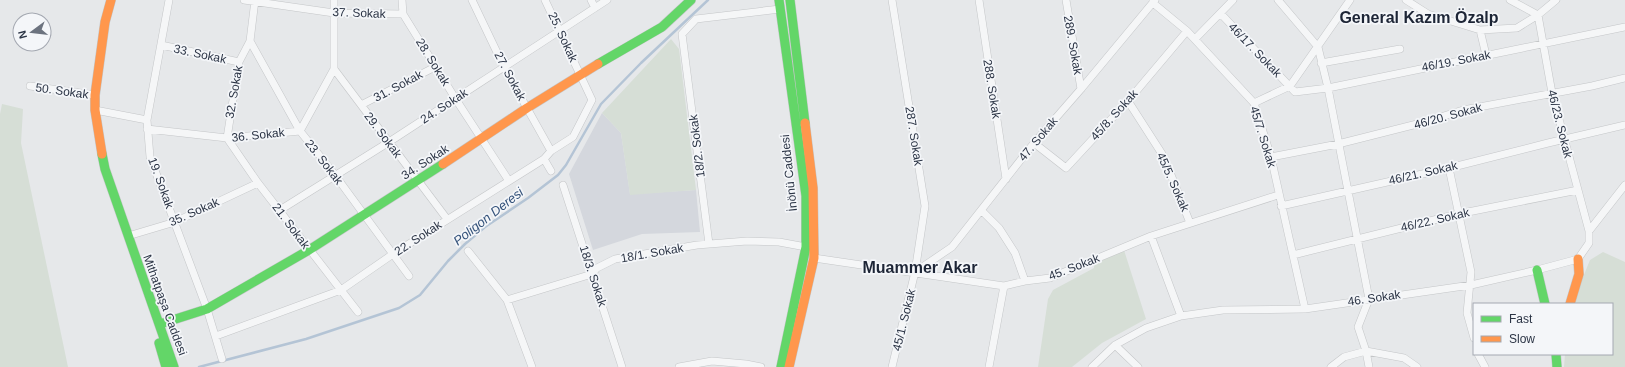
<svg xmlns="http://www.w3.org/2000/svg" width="1625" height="367" viewBox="0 0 1625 367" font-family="Helvetica,sans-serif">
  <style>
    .built { fill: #d4d7dd }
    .green { fill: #d6ded6 }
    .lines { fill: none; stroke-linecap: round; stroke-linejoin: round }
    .stream { stroke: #b4c4d5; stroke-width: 2.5 }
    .street-casing { stroke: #c4c6c8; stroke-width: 8 }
    .fast-casing { stroke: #c4c6c8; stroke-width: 10 }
    .slow-casing { stroke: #c4c6c8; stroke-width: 10 }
    .street { stroke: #f5f6f7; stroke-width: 7 }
    .fast { stroke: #63d668; stroke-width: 9 }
    .slow { stroke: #ff974d; stroke-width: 9 }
    .labels { text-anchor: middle; stroke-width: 3.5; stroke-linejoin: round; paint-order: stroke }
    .street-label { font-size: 12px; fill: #2b3445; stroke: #f4f6f9 }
    .water-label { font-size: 13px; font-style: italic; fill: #34527a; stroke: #f4f6f9 }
    .district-label { font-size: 16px; font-weight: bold; fill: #1d2536; stroke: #f4f6f9 }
  </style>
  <rect width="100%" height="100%" fill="#e6e8ea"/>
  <path class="built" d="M602,113L621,133L630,194L696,190L700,232L642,234L593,250L569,174Z"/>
  <path class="green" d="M671,39L679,49L696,190L630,195L621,133L602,113Z
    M2,104L23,109L21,143L68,367H0V114Z
    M1123,247L1146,319L1102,343L1072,367H1038L1048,299L1053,290L1094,268V261Z
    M1603,252L1625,262V367H1564L1565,354H1612V304H1575L1579,287L1590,260Z"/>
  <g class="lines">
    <path class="stream" d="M199,367L306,339L399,308L420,295L448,261L465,244L485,227L528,198L558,175L566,165L601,104L641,63L708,0"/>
    <g class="street-casing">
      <path id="street" d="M169,0L147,120L150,157L207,309L222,359
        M244,0L334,13L403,14
        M255,0L250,41L239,62L227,138L258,183L358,312
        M402,0L403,14L455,98L509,181
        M472,0L504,67L551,151
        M591,0L595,8
        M892,0L925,206L915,272L892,367
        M979,0L1006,179
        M1066,0L1081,89
        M1153,0V3L1187,31L1254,103L1271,157L1305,309
        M1278,0L1318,47L1328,88L1369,299L1358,327L1366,351L1369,367
        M1406,0L1428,14L1480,30L1517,28L1538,15L1556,0
        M1510,0L1538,15L1552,93L1589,231
        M1221,14L1295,92L1328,88L1625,27
        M1480,30L1486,55
        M1195,39L1233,0
        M250,41L300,131L335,175L409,276
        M161,45L239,62
        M1321,63L1400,49
        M334,69L447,219
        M334,69V0
        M30,86L95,95
        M1128,101L1164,157L1190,223
        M1254,103L1290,86L1350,0
        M361,105L435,67
        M95,110L147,120
        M147,129L227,138L300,131L334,69
        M1034,143L1066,168L1128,101L1187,31
        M1271,157L1338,144L1421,123L1463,110L1592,86L1625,78
        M544,159L551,171
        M1449,168L1471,272L1467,313L1474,338
        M563,185L622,367
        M1281,206L1449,168L1548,143L1625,125
        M280,210L389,142L607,0
        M982,211L999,228L1015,253L1025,281
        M128,236L175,222L258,183
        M1151,236L1181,316
        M709,244L682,34L696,19L780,9
        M468,251L507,300L532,367
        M1293,255L1458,214L1578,190
        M814,258L1004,286L1025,281L1050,278L1151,236L1278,195
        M915,272L952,247L1034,143L1081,89L1155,0
        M507,300L592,274L597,268L615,259L697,245L747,241L779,242L806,247
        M216,336L341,290L393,254L509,181L544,159L551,151L573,137L592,100L545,0
        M1115,345L1138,367
        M1478,354L1485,367
        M679,367L712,361L746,364L761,367
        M989,367L1004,286
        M1092,367L1115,345L1146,328L1181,316L1223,310L1305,309L1471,285L1537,270L1578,259L1589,243V231L1625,185
        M1331,367L1344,357L1366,351L1404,358L1417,367"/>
    </g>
    <g class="fast-casing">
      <path id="fast" d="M779,0L806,196V247L781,367
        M790,0L805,123
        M598,64L662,27L691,0
        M102,154L105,169L174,367
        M1537,270L1545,304
        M160,324L207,309L309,250L443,164
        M159,343L166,367
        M1556,354L1557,367"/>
    </g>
    <g class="slow-casing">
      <path id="slow" d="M102,154L95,110V95L105,22L111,0
        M443,164L527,108L598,64
        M1570,304L1579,274L1578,259
        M789,367L814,258L813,188L805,123"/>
    </g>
    <use href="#street" class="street"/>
    <use href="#fast" class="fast"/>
    <use href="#slow" class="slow"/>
  </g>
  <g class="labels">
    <g class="street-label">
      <text transform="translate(359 13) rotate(2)" y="4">37. Sokak</text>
      <text transform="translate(563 37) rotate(65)" y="4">25. Sokak</text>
      <text transform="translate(1073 45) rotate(80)" y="4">289. Sokak</text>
      <text transform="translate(1255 50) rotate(46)" y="4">46/17. Sokak</text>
      <text transform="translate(200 54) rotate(12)" y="4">33. Sokak</text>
      <text transform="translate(1456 61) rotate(-11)" y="4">46/19. Sokak</text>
      <text transform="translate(433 62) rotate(58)" y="4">28. Sokak</text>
      <text transform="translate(510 76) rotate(62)" y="4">27. Sokak</text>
      <text transform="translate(398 86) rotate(-28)" y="4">31. Sokak</text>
      <text transform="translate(992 89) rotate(81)" y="4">288. Sokak</text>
      <text transform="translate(62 91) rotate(8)" y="4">50. Sokak</text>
      <text transform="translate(234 92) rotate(-80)" y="4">32. Sokak</text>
      <text transform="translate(444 106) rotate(-33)" y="4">24. Sokak</text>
      <text transform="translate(1114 115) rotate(-48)" y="4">45/8. Sokak</text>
      <text transform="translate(1448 116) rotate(-15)" y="4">46/20. Sokak</text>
      <text transform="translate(1560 124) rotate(76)" y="4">46/23. Sokak</text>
      <text transform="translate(258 135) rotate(-6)" y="4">36. Sokak</text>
      <text transform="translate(383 135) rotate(53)" y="4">29. Sokak</text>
      <text transform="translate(914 136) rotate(81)" y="4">287. Sokak</text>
      <text transform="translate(1263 137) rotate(73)" y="4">45/7. Sokak</text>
      <text transform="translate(1038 139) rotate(-50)" y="4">47. Sokak</text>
      <text transform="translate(697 146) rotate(-97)" y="4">18/2. Sokak</text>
      <text transform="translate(324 162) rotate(52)" y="4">23. Sokak</text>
      <text transform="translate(425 162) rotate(-33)" y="4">34. Sokak</text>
      <text transform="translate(789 173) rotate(-96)" y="4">İnönü Caddesi</text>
      <text transform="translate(1423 173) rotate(-13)" y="4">46/21. Sokak</text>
      <text transform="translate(1173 182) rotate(66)" y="4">45/5. Sokak</text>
      <text transform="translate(161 183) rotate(70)" y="4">19. Sokak</text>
      <text transform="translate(194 212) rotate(-24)" y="4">35. Sokak</text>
      <text transform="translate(1435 220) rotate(-13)" y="4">46/22. Sokak</text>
      <text transform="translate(291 226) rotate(53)" y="4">21. Sokak</text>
      <text transform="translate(418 238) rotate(-33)" y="4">22. Sokak</text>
      <text transform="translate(652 253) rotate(-10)" y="4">18/1. Sokak</text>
      <text transform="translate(1074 267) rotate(-21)" y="4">45. Sokak</text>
      <text transform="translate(593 276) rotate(72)" y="4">18/3. Sokak</text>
      <text transform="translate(1374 298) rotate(-8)" y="4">46. Sokak</text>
      <text transform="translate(165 305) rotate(70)" y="4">Mithatpaşa Caddesi</text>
      <text transform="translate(904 320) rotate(-76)" y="4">45/1. Sokak</text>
    </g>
    <g class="water-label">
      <text transform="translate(488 216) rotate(-38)" y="5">Poligon Deresi</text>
    </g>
    <g class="district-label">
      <text x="1419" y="23">General Kazım Özalp</text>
      <text x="920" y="273">Muammer Akar</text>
    </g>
  </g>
  <rect x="1473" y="303" width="140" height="52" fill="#f4f6f9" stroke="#a4a8b1"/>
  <rect x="1481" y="316" width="20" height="6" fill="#63d668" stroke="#a4a8b1"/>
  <text x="1509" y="323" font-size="12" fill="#2b3445">Fast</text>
  <rect x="1481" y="336" width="20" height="6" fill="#ff974d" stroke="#a4a8b1"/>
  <text x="1509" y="343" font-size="12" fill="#2b3445">Slow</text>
  <g transform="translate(32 32) rotate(255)"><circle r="19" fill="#f4f6f9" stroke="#a4a8b1"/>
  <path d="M0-3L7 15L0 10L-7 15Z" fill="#6c737f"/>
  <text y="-6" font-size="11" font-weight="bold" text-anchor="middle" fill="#2b3445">N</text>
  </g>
</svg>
